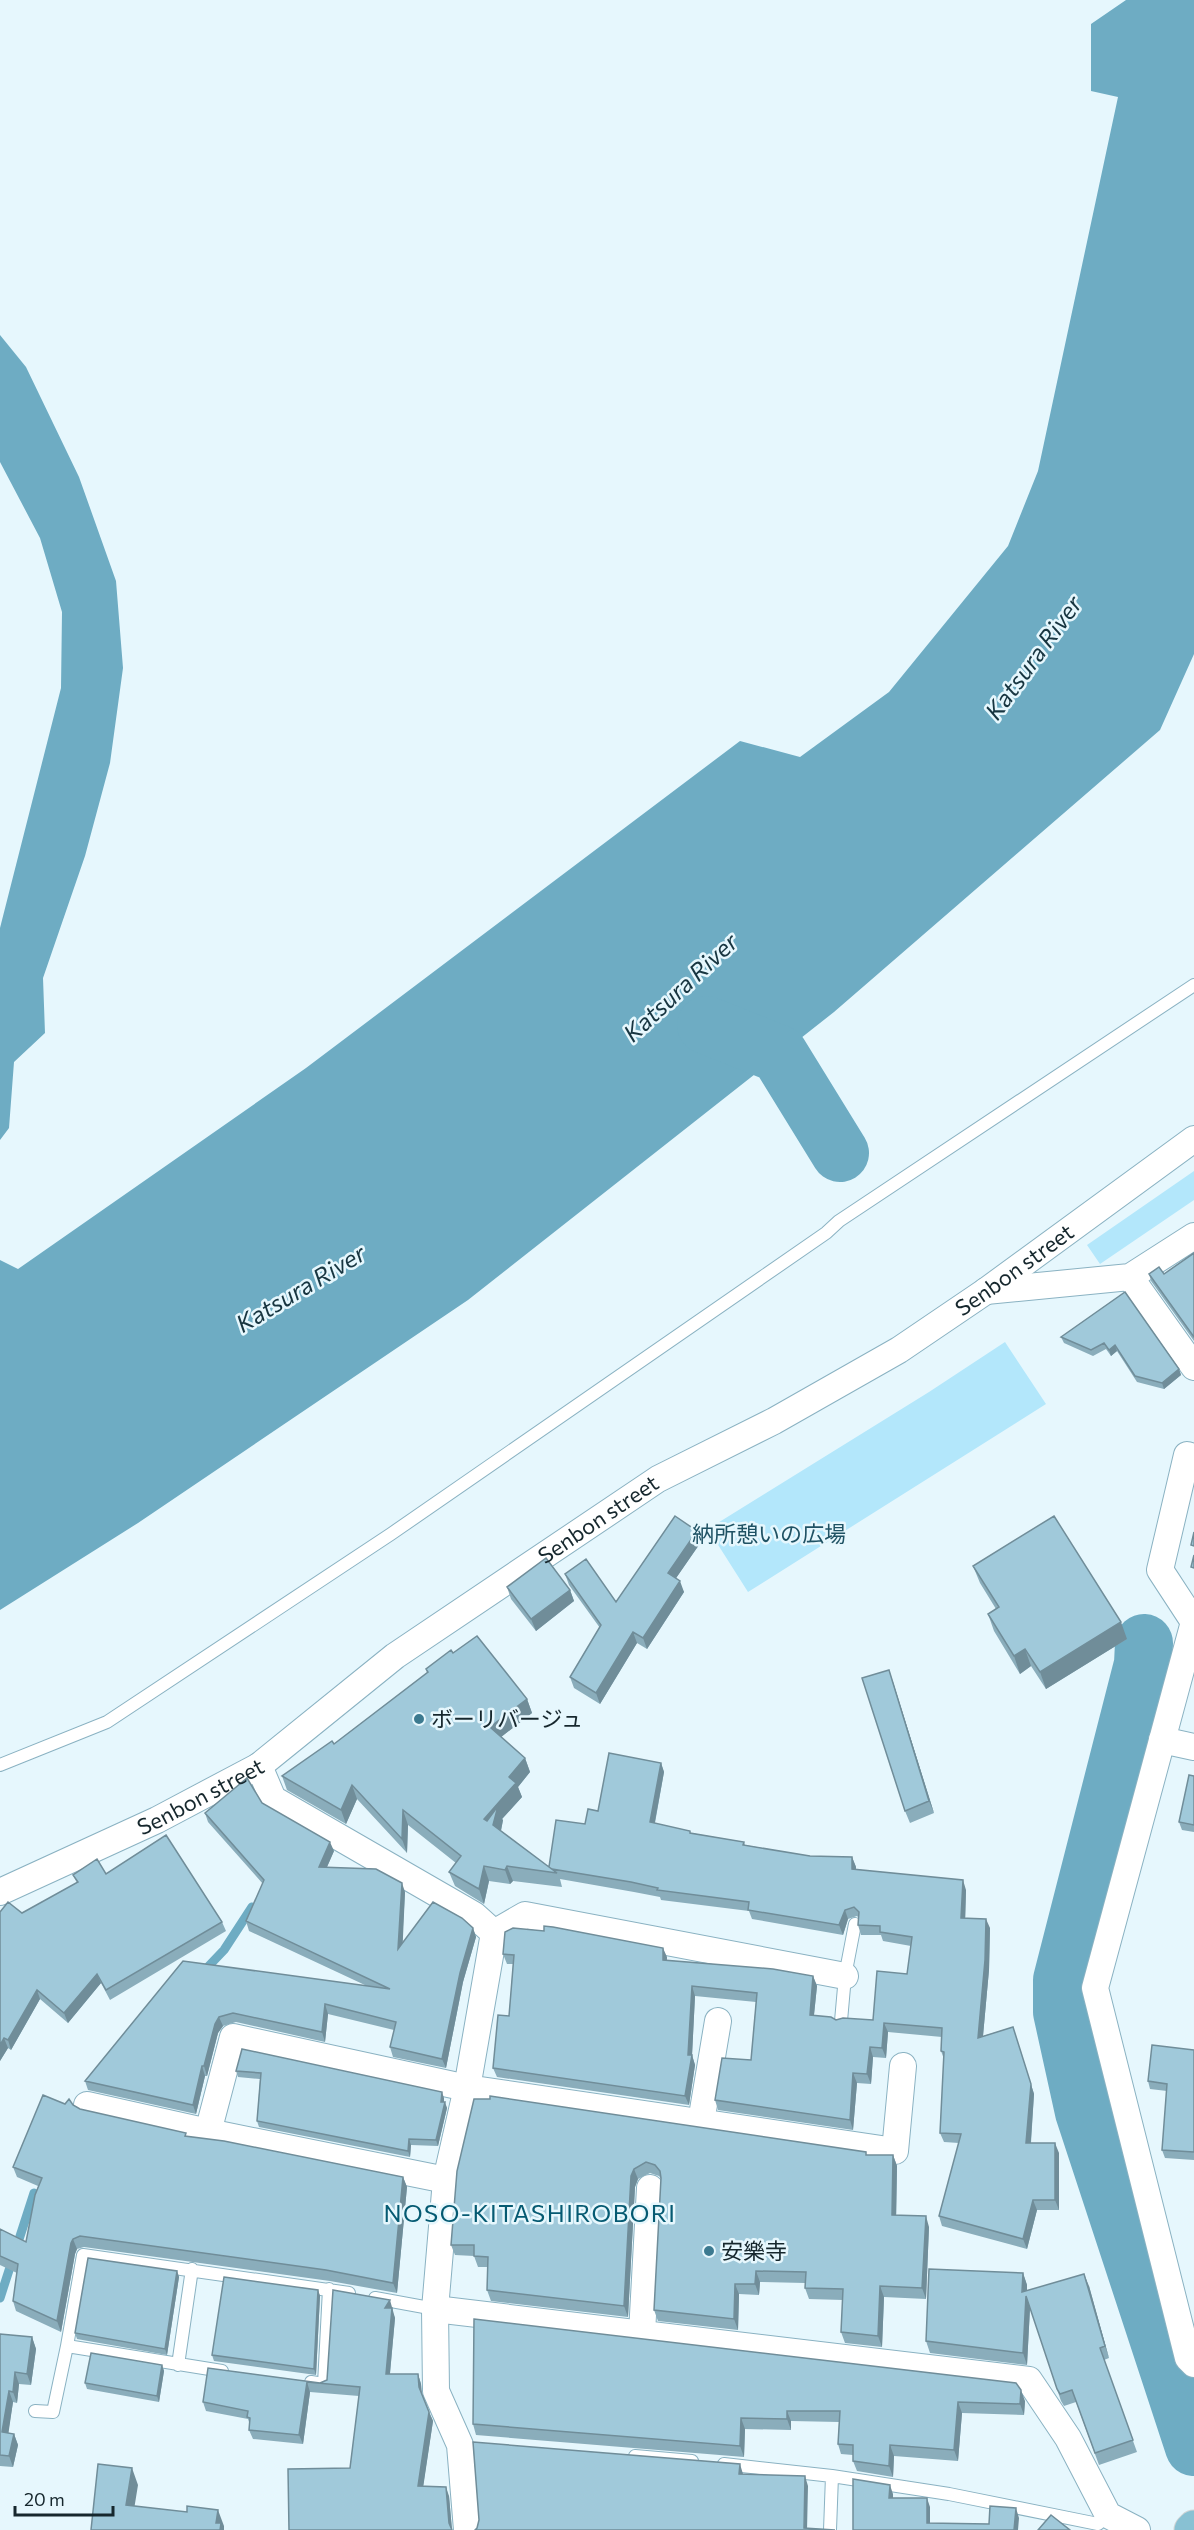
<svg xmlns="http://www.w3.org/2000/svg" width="1194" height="2530" viewBox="0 0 1194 2530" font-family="Commissioner,'Noto Sans JP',sans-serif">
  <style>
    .green { fill: #b3e7fb }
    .water { fill: #6eacc3 }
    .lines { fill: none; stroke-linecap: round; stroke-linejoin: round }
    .stream { stroke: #6eacc3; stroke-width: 9 }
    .river { stroke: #6eacc3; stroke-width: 58 }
    .service-casing { stroke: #8ab2c2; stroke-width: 14 }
    .minor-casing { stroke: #8ab2c2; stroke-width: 28 }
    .primary-casing { stroke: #d0d4d5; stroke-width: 35 }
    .service { stroke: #fff; stroke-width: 12 }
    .minor { stroke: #fff; stroke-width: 26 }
    .primary { stroke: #88c1d3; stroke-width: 33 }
    .wall { fill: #8aadbb }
    .shaded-wall { fill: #708d99 }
    .building { fill: #a0c9da; stroke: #708d99; stroke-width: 1.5 }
    .poi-dot { fill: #3c7a90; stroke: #e6f7fd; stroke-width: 2 }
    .labels { text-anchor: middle; stroke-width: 5; stroke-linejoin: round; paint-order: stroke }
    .street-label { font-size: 22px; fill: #16272d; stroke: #e6f7fd }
    .park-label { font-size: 22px; fill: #1f5264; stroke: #e6f7fd }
    .poi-label { font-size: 22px; fill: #16272d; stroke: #e6f7fd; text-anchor: start }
    .water-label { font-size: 24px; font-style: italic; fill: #173540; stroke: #e6f7fd }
    .neighbourhood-label { font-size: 24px; letter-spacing: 1.5px; fill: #055a72; stroke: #e6f7fd }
  </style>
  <rect width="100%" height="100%" fill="#e6f7fd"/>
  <path class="green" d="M1194,1171V1200L1100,1264L1087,1245Z
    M1005,1342L1046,1404L748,1592L708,1529L929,1392Z"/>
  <path class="water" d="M1126,0H1194V654L1160,730L834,1012L468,1300L138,1523L0,1610V1260L18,1269L306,1068L740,741L800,757L889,692L1008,546L1038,471L1118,97L1091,91V24Z
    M0,335L26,367L79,477L116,581L123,668L110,763L85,856L43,978L45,1033L14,1062L9,1128L0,1140V928L61,688L62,612L40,538L0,462Z"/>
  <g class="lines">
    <path class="stream" d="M203,1972L224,1950L252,1907
      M0,2298L34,2193"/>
    <path class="river" d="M706,1025L779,1054L840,1153
      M1144,1643L1143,1664L1062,1980V2012L1084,2112L1194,2447"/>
    <g class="service-casing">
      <path id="service" d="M0,1765L107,1722L391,1534L826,1233L839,1221L1194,985
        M841,2021L845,1976L855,1924
        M375,2298L435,2309
        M178,2365L192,2269
        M222,2371L67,2346L83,2255L349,2293
        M311,2382L324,2384L329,2289
        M35,2411L53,2412L67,2346
        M635,2456L692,2461
        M724,2464L832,2476L949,2494L1098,2524L1108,2515
        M830,2530L832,2476"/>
    </g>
    <g class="minor-casing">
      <g id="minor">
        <path d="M1130,1277L1194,1367"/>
        <path d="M986,1291L1130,1277L1194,1236"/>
        <path d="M1194,1457L1187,1455L1160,1570L1194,1622L1095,1988L1188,2358L1194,2364"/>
        <path d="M1162,1740L1194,1747"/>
        <path d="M259,1766L273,1799L474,1915L494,1933L467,2088L446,2180L435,2309L436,2391L460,2445L467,2530"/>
        <path id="s1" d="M0,1892L157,1820L259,1766L395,1656L658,1479L774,1421L899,1350L986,1291L1194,1139"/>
        <path d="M494,1933L525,1915L845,1976"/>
        <path d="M87,2105L208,2132L446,2180"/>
        <path d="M701,2122L718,2021"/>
        <path d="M208,2132L233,2037L467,2088L895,2151L903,2066"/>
        <path d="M435,2309L1029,2380L1068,2438L1108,2515L1137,2530"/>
        <path d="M642,2333L650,2188"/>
      </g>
    </g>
    <g class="primary-casing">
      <path id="primary" d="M1191,2530L1194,2527"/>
    </g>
    <use href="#service" class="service"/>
    <use href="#minor" class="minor"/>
    <use href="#primary" class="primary"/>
  </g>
  <path class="wall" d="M1194,1253V1341L1151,1281L1149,1274H1164Z
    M1125,1292L1179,1369L1181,1375L1164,1389L1137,1382L1117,1351L1111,1356L1106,1349L1093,1356L1064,1343L1061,1337Z
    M701,1542L676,1578L684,1592L647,1649L637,1643L600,1704L574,1688L570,1677L600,1628L569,1585L565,1574L616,1602Z
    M973,1566L1127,1639L1046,1689L1031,1666L1020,1674L994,1631L988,1614L996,1609L980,1583Z
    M507,1587L570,1590L574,1601L536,1631L511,1599Z
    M453,1653L527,1699L532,1713L501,1737L525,1758L530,1772L518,1787L522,1797L502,1819L503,1820L501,1831L549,1867L598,1811L661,1763L664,1772L655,1823L691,1833L744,1842L745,1845L810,1856L852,1857L856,1867V1870L966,1890L965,1918L990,1928L989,1970L983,2036L1013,2027L1034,2094L1031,2143L1059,2153V2210H1037L1027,2249L942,2226L939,2216L959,2143L944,2142L940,2133L944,2059L941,2051L942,2037L888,2032L886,2058L873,2057L871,2084L857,2083L853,2130L718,2110L715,2100L751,2060L756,2002L695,1996L692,2055L695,2065L689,2105L497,2077L493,2068L509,2016L513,1964H507L503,1954L667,1957V1960L813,1976L817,1986L814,2015L836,2020H873L907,1974L911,1946L883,1941L881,1935H861L858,1925L859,1918L857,1916L848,1919L843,1935L752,1919L749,1911L661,1900L660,1897L634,1892L560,1879L562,1887L513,1881L510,1884L489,1881L484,1904L455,1886L449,1872L456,1863L408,1825L407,1853L357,1799L346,1824L287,1790L282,1776L334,1744L427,1673L426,1669Z
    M893,1682L934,1813L910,1823L905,1811Z
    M1194,1776V1832L1182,1830L1179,1822Z
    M262,1803L334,1851L327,1867L405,1892L402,1944L473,1928L476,1937L463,1982L446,2068L393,2057L390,2047L394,2030L328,2014L325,2042L236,2022L223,2026L218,2033L207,2076H205L196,2114L88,2090L85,2081L183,1961L367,1986L249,1931L246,1921L263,1884L208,1822L205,1813Z
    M106,1874L222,1922L226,1931L110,2000L101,1983L68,2023L40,1999L11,2050L8,2048L0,2061L22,1913L77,1883L73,1875Z
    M242,2049L444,2098V2102L447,2108L438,2146L411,2145L410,2157L259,2127L257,2121L260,2079L238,2077L236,2071Z
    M1194,2050V2160L1165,2158L1162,2150L1167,2091L1150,2089L1148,2081Z
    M474,2099L868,2155H893L897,2166L896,2215L929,2227L926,2299L884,2297L882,2347L845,2343L841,2332L843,2300L809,2299L805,2288V2283L760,2282L759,2295L739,2294L738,2330L658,2321L654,2310L661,2179L659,2176L650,2173L638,2179L635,2187L628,2317L491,2301L487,2290L488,2267H478L474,2256L455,2255L451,2245Z
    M65,2104L73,2105L80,2109L187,2136L403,2177L407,2187L397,2293L330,2281L84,2247L77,2249L75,2254L61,2332L16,2311L13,2301L17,2273L0,2265V2229L26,2242L38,2186L17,2177L13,2167Z
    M177,2271L179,2277L167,2355L77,2339L75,2333Z
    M1023,2273L1027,2285V2291L1089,2286L1109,2358L1104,2360L1137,2452L1099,2465L1076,2402L1064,2406L1061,2401L1030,2308L1027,2365L930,2353L926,2341Z
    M318,2290L320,2296L316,2375L214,2361L212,2355Z
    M393,2309L392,2311L395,2318L390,2374H418L421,2384L422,2395L433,2421L423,2486L449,2496L452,2530L350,2468L359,2396L310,2392L303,2444L253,2439L249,2430L250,2425L248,2419L206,2411L203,2402L208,2368L320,2383L327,2380Z
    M474,2319L1025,2401L1024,2415L962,2413L958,2461L894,2456L893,2477L857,2471L853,2461V2455L841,2454L838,2444L839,2422L791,2421V2430L745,2429L744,2457L476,2435L473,2424Z
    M0,2334L32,2337L36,2349L31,2385L19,2384L17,2403L13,2402L8,2433L14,2434L18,2445L13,2467L0,2466Z
    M162,2365L164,2371L159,2402L87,2389L85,2383Z"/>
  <path class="shaded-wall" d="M1115,1345L1117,1351L1111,1356L1109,1350Z
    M1179,1369L1181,1375L1164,1389L1162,1383Z
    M697,1531L701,1542L672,1584L668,1573Z
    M680,1581L684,1592L647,1649L643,1638Z
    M570,1590L574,1601L536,1631L531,1619Z
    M1121,1622L1127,1639L1046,1689L1040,1672Z
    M633,1632L637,1643L600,1704L596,1693Z
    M1025,1649L1031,1666L1020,1674L1014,1656Z
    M889,1670L893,1682L934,1813L929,1801Z
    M527,1699L532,1713L496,1741L490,1727Z
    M525,1758L530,1772L518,1787L522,1797L502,1819L503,1820L499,1840L484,1819L509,1777Z
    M661,1763L664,1772L653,1832L650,1822Z
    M352,1785L357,1799L346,1824L341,1810Z
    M403,1810L408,1825L407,1853L402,1839Z
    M330,1842L334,1851L323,1876L319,1867Z
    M852,1857L856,1867L855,1879L852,1869Z
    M484,1866L489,1881L484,1904L479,1889Z
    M507,1866L513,1881L510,1884L505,1870Z
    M963,1880L966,1890L965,1927L961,1918Z
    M402,1883L405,1892L402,1959L398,1949Z
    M845,1910L848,1919L843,1935L839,1925Z
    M986,1919L990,1928L989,1970L982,2047L978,2038Z
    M473,1928L476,1937L463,1982L446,2068L442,2059L460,1973Z
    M663,1948L667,1957L666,1969L663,1960Z
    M97,1974L101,1983L68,2023L64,2013Z
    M813,1976L817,1986L813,2024L810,2015Z
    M692,1986L695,1996L692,2056V2055L695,2065L689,2105L685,2096Z
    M37,1990L40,1999L11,2050L8,2040Z
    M325,2004L328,2014L325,2042L322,2032Z
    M219,2017L223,2026L218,2033L207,2076L204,2066L215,2024Z
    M884,2023L888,2032L886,2058L882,2048Z
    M1013,2027L1034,2094L1030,2153L1026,2143Z
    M4,2038L8,2048L0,2061V2045Z
    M870,2047L873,2057L871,2084L867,2074Z
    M202,2066L205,2076L196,2114L193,2105Z
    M853,2073L857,2083L853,2130L850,2120Z
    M442,2092L444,2098V2108L441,2102Z
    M445,2102L447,2108L438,2146L436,2140Z
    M409,2139L411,2145L410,2157L408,2151Z
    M1055,2143L1059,2153V2210L1055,2200Z
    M893,2155L897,2166L896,2226L892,2215Z
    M634,2169L638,2179L635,2187L628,2317L624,2306L631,2176Z
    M403,2177L407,2187L397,2293L393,2283Z
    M1033,2200L1037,2210L1027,2249L1023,2239Z
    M926,2216L929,2227L926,2299L922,2288Z
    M73,2239L77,2249L75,2254L61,2332L57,2321L71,2243Z
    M177,2271L179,2277L167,2355L165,2349Z
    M756,2271L760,2282L759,2295L755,2284Z
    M1023,2273L1027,2285V2298L1030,2308L1027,2365L1023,2353Z
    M1084,2274L1089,2286L1109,2358L1105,2346Z
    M735,2284L739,2294L738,2330L734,2319Z
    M880,2286L884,2297L882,2347L878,2336Z
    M318,2290L320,2296L316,2375L314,2369Z
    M390,2300L395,2318L389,2383L386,2374L385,2308Z
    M32,2337L36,2349L31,2385L27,2374Z
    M162,2365L164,2371L159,2402L157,2396Z
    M15,2372L19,2384L17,2403L13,2392Z
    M418,2374L421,2384L422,2397L419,2387Z
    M307,2382L310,2392L303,2444L299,2435Z
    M1021,2390L1025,2401L1024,2415L1020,2404Z
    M9,2391L13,2402L7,2443L2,2432Z
    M958,2402L962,2413L958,2461L954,2450Z
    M787,2411L791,2421V2430L787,2419Z
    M429,2412L433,2421L422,2495L418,2486Z
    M741,2418L745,2429L744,2457L740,2446Z
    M14,2434L18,2445L13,2467L9,2456Z
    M890,2445L894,2456L893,2477L889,2466Z
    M740,2464L743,2474V2484L739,2474Z
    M132,2468L138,2485L132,2522L126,2505Z
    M805,2476L808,2486L807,2530L804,2528Z
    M890,2485L893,2494V2508L889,2498Z
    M446,2487L449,2496L452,2530L449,2523Z
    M927,2498L930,2507V2530L927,2523Z
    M1016,2508L1019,2518L1018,2530H1014Z
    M218,2510L224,2526V2530H219L216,2523Z"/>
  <path class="building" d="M1194,1253V1337L1149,1274L1159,1267L1164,1274Z
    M1125,1292L1179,1369L1162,1383L1135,1376L1115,1345L1109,1350L1104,1343L1091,1350L1061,1337Z
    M675,1516L697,1531L668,1573L680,1581L643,1638L633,1632L596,1693L570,1677L601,1625L565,1574L586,1559L616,1602Z
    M1054,1516L1121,1622L1040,1672L1025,1649L1014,1656L988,1614L999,1607L973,1566Z
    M1194,1532V1546L1191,1545Z
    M1194,1555V1568L1191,1567Z
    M546,1558L570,1590L531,1619L507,1587Z
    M477,1636L527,1699L490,1727L525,1758L509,1777L516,1783L484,1819L487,1821L498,1806L493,1825L557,1873L507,1866L505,1870L484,1866L479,1889L449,1872L461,1856L403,1810L402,1839L352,1785L341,1810L282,1776L332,1741L334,1744L428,1672L426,1669L451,1650L453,1653Z
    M889,1670L929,1801L905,1811L862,1678Z
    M609,1753L661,1763L650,1822L690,1831V1833L744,1842L743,1845L810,1856L852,1857V1869L963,1880L961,1918L986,1919L985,1960L978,2038L1013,2027L1031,2084L1026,2143H1055V2200H1033L1023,2239L939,2216L961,2134L940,2133L944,2052L941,2051L942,2028L884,2023L882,2048L870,2047L867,2074L853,2073L850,2120L715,2100L722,2058L751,2060L757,1993L692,1986L688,2055H692L685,2096L493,2068L498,2015L509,2016L514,1955L503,1954L505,1932L513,1928L544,1931V1926L553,1927L663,1948V1960L773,1969L813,1976L810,2015L831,2017L836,2020L843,2018L873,2020L877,1971L907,1974L912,1937L880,1932V1926L858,1925L859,1912L854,1907L845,1910L839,1925L748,1910L749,1902L657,1890L658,1888L631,1882L552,1869L549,1867L556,1820L585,1824L588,1809L598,1811Z
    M1189,1775L1194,1776V1825L1179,1822Z
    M247,1778L262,1803L330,1842L319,1867L376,1869L402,1883L398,1949L433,1902L462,1918L473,1928L460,1973L442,2059L390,2047L396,2022L325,2004L322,2032L233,2013L219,2017L215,2024L204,2066H202L193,2105L85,2081L183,1961L390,1989L246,1921L264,1880L205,1813Z
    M166,1835L222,1922L106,1990L97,1974L64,2013L37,1990L8,2040L4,2038L0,2045V1912L8,1902L22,1913L78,1882L73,1875L97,1859L106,1874Z
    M1152,2045L1194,2050V2152L1162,2150L1167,2084L1148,2081Z
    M242,2049L442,2092L441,2102H445L436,2140L409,2139L408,2151L257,2121L261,2073L236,2071Z
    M43,2095L65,2104L69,2099L73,2105L80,2109L186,2133L185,2136L224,2141L403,2177L393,2283L326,2270L80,2236L73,2239L71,2243L57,2321L13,2301L18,2264L0,2256V2229L26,2242L35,2195L42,2178L13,2167Z
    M490,2096L866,2152V2155H893L892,2215L926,2216L922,2288L880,2286L878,2336L841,2332L843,2289L805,2288L806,2272L756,2271L755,2284H735L734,2319L654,2310L661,2178L660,2171L655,2165L646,2162L634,2169L631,2176L624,2306L487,2290L488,2257L474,2256V2245H451L457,2171L474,2099H490Z
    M88,2258L177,2271L165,2349L75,2333Z
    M929,2269L1023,2273L1022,2292L1084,2274L1105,2346L1100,2348L1133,2440L1095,2453L1072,2390L1060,2394L1057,2389L1026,2296L1023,2353L926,2341Z
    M224,2277L318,2290L314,2369L212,2355Z
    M333,2290L390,2300L385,2308H392L386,2374H418L419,2387L429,2412L418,2486L446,2487L449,2523L452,2530H289L288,2469L350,2468L360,2387L307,2382L299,2435L249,2430L250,2418L247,2417L248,2411L203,2402L208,2368L320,2383L327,2380Z
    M474,2319L1016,2383L1021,2390L1020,2404L958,2402L954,2450L890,2445L889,2466L853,2461V2445L838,2444L840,2411H787V2419L741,2418L740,2446L473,2424Z
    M0,2334L32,2337L27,2374L15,2372L13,2392L9,2391L2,2432L14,2434L9,2456L0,2455Z
    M91,2353L162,2365L157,2396L85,2383Z
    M473,2442L740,2464L739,2474L805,2476L804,2528L835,2530H475L477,2528L479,2520Z
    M98,2464L132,2468L126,2505L187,2512V2506L218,2510L216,2523H221L220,2530H91Z
    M853,2479L890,2485L889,2498H927V2523L989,2524L990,2506L1016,2508L1014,2530H853Z
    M1051,2515L1070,2530H1038Z"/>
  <g class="poi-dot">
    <circle cx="419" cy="1719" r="6"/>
    <circle cx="709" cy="2251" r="6"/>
  </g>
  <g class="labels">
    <g class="street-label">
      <text dy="8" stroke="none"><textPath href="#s1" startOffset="1194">Senbon street</textPath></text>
      <text dy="8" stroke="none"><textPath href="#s1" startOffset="708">Senbon street</textPath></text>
      <text dy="8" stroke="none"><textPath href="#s1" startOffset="222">Senbon street</textPath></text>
    </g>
    <g class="park-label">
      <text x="769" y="1542">納所憩いの広場</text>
    </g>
    <g class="poi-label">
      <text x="431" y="1727">ボーリバージュ</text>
      <text x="721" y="2259">安樂寺</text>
    </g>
    <g class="water-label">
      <text transform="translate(1034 658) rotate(-54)" y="8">Katsura River</text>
      <text transform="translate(681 988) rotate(-43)" y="8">Katsura River</text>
      <text transform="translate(301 1289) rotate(-31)" y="8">Katsura River</text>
    </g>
    <g class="neighbourhood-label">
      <text x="530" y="2222">NOSO-KITASHIROBORI</text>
    </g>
  </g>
  <path d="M15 2506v9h98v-9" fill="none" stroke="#16272d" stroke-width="3"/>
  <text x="24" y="2506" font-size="18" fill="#16272d" stroke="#e6f7fd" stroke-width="4.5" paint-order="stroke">20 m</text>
</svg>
